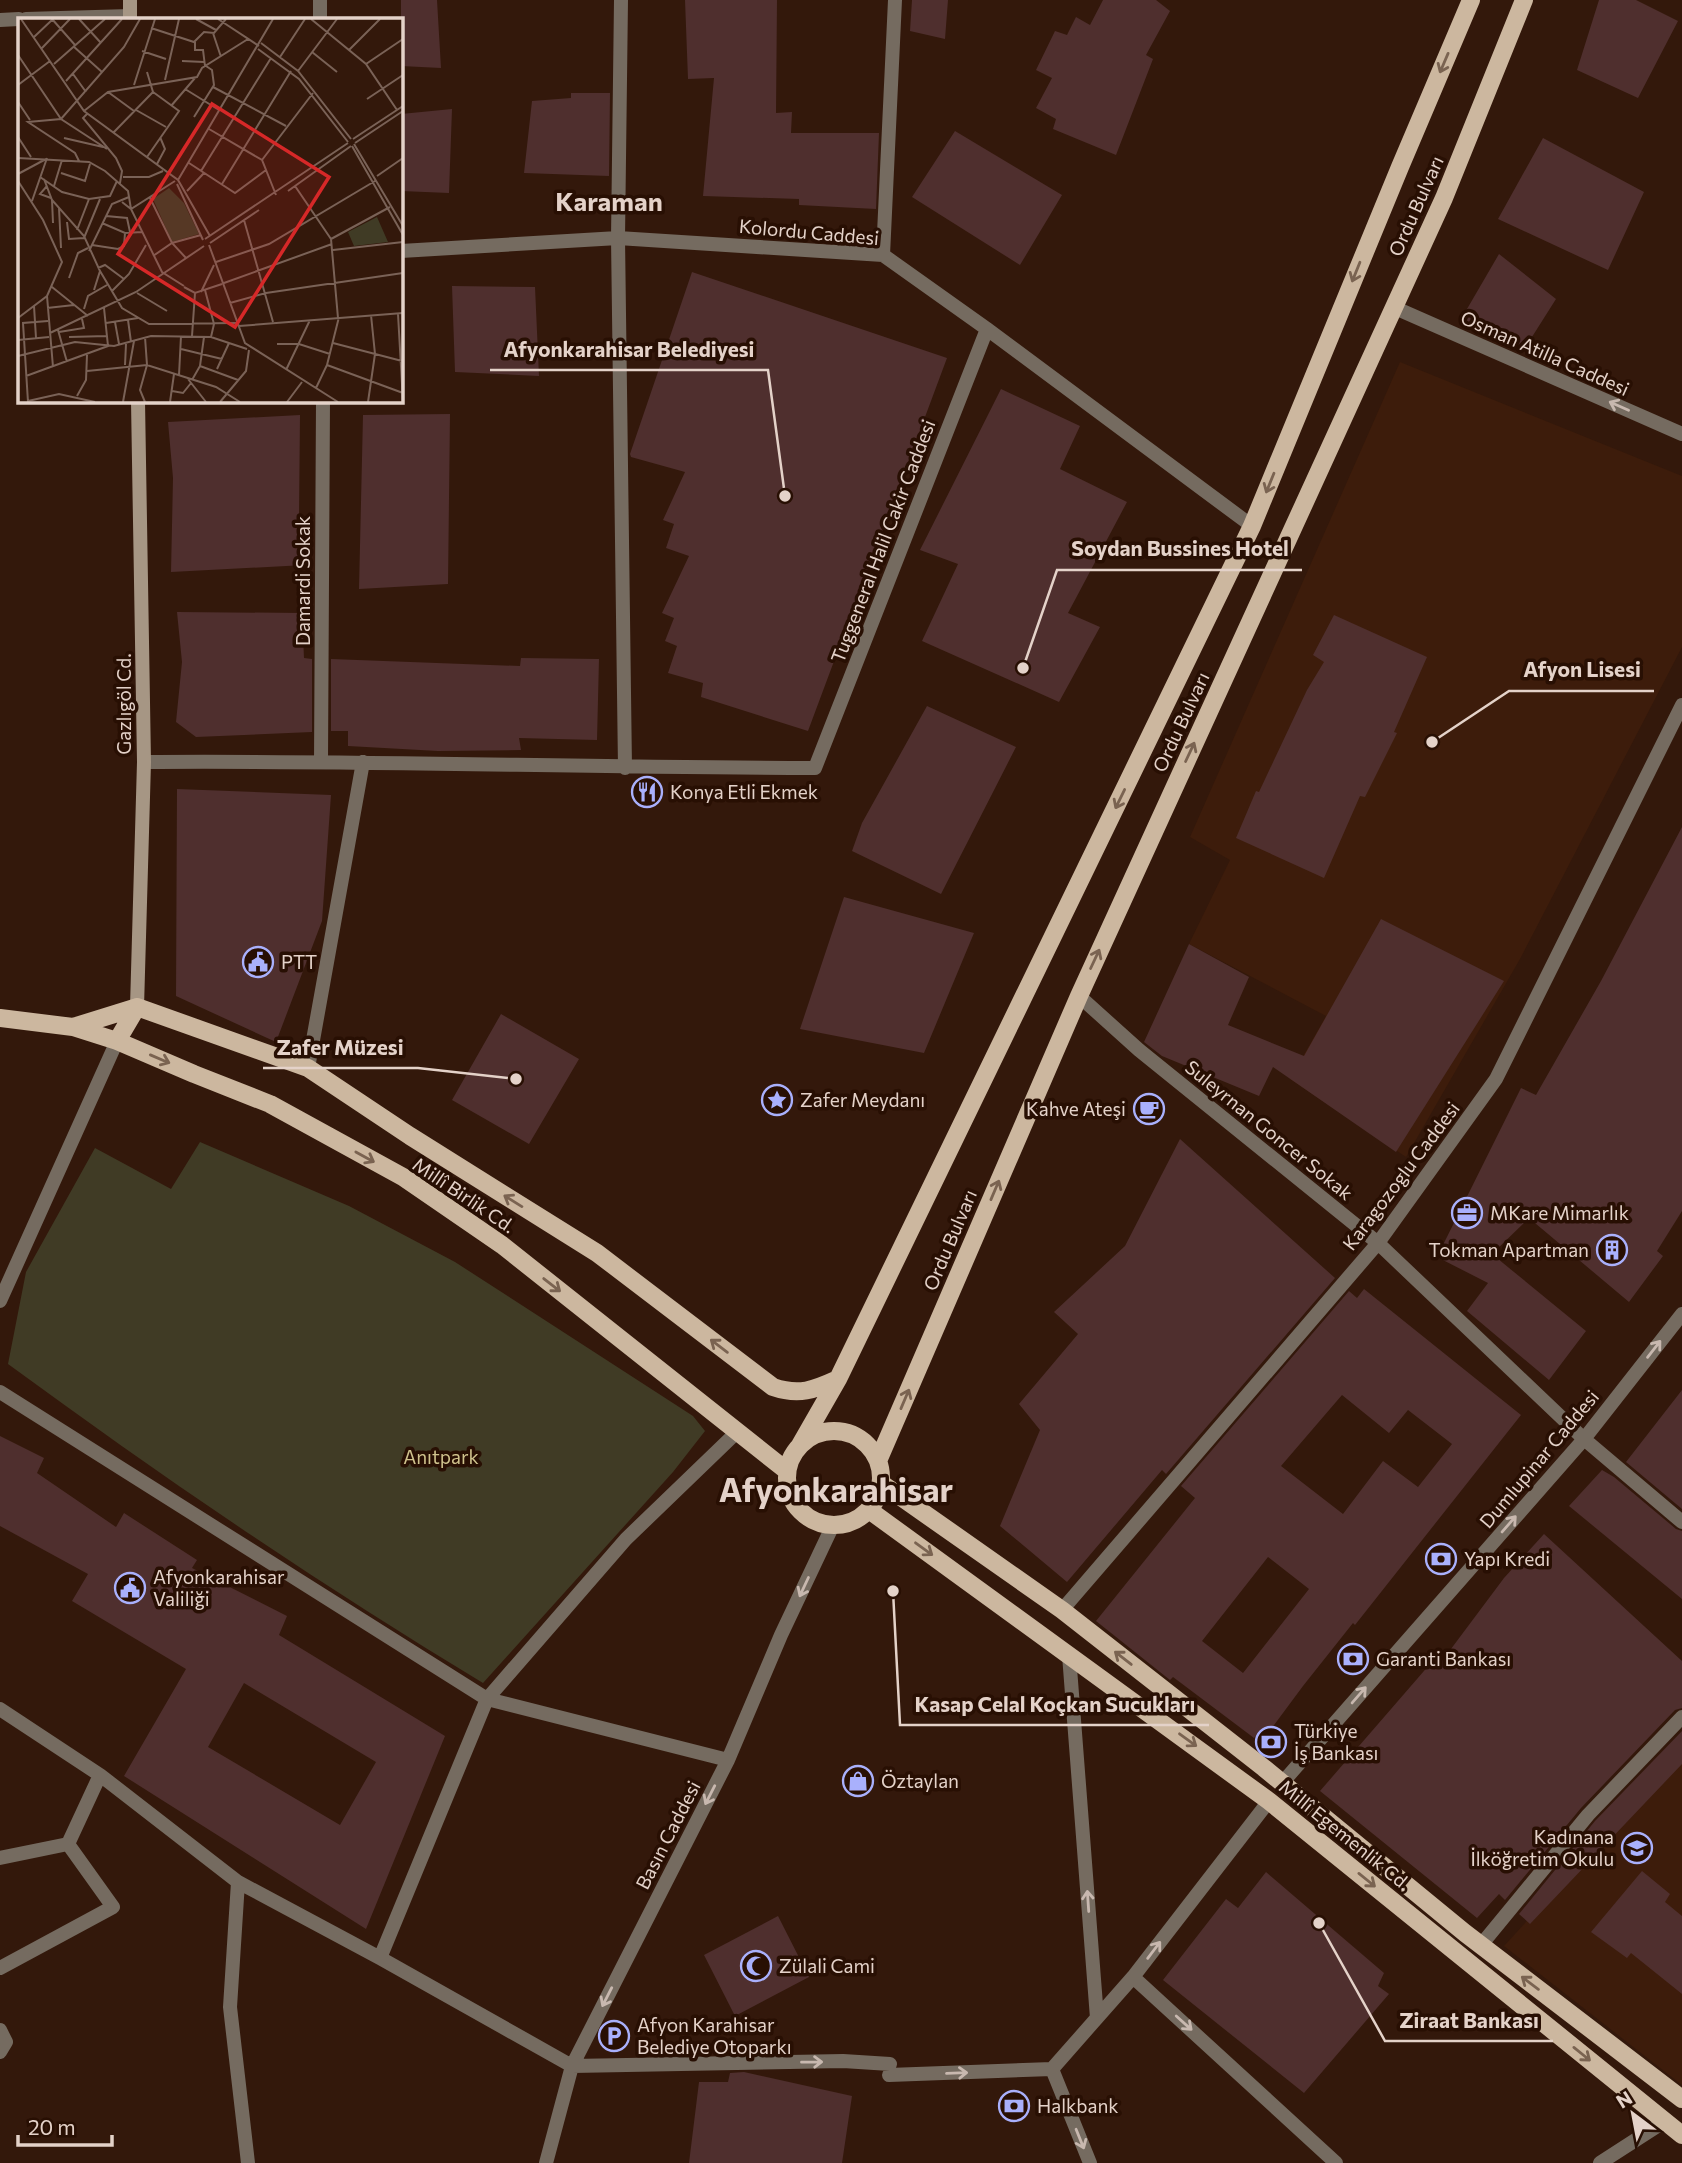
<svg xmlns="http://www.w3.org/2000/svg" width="1682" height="2163" viewBox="0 0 1682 2163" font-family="Commissioner,sans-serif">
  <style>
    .built { fill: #3d1c0b }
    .green { fill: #403b25 }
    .building { fill: #4f2f2e; fill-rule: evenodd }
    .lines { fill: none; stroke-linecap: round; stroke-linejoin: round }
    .street { stroke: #756b60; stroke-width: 14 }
    .secondary { stroke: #a69684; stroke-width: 14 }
    .primary { stroke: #ccb79f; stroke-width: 18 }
    .oneway { stroke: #7a6351 }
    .oneway2 { stroke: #c8b8af }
    .labels { text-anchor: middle; stroke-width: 7; stroke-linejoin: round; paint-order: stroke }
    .street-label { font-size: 19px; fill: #e4d2c9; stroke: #280f03 }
    .poi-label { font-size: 19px; fill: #e4d2c9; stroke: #280f03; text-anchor: start }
    .park-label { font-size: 19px; fill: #d0c38d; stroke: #280f03 }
    .district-label { font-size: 26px; font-weight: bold; fill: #e4d2c9; stroke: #280f03 }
    .town-label { font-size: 33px; font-weight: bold; fill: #e4d2c9; stroke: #280f03 }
    .inset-road { fill: none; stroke: #7a6257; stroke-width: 2 }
    .view { fill: #d62828; fill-opacity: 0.15; stroke: #d62828; stroke-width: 3.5 }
    .inset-edge { fill: none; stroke: #e4d2c9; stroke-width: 3.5 }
    .leader { fill: none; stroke: #e4d2c9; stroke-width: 2.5 }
    .callout-dot { fill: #e4d2c9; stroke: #280f03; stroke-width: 2.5 }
    .callout-label { font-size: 21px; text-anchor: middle; font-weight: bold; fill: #e4d2c9; stroke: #280f03; stroke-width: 7; stroke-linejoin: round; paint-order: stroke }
  </style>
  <rect width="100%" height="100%" fill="#33180b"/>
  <path class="built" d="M1400,362L1682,476V647L1520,959L1406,1157L1290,1079L1326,1016L1189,944L1230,860L1190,837Z
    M1682,1751V2085L1504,1946Z"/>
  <path class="green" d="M200,1142L349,1206L455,1262L693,1416L705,1431L673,1472L483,1683C319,1584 162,1477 8,1364L26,1272L95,1148L171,1189Z"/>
  <path class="building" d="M401,0H437L441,68L401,66Z
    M685,0H777L776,113L792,112L791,133H879L876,209L799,205V199L703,196L714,78L688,79Z
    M912,0H948L945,39L910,31Z
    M1103,0H1156L1170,11L1146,55L1153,59L1116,155L1053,129L1056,119L1036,108L1052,78L1036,70L1055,31L1067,35L1076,17L1090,25Z
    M1599,0H1636L1678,21L1638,98L1577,70Z
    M571,93H610L609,176L524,173L532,101L571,98Z
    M452,109L449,193L401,191V114Z
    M955,131L1062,195L1020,265L912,197Z
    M1543,138L1644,192L1608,270L1498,219Z
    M1499,254L1556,299L1525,348L1460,321Z
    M692,272L947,358L808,731L701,697L703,683L668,673L677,646L665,641L674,618L662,613L689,556L666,548L674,524L663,520L685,472L631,457L630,454Z
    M452,286L535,287L539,376L455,372Z
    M1001,389L1080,426L1060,469L1127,502L1068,613L1100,627L1059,702L922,641L958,564L920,550Z
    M450,414L448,584L359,589L363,415Z
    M300,415L299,518L305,565L171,572L173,478L168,422Z
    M177,612L302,613L304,658L312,659V732L196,737L176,722L182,662Z
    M1334,615L1427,657L1394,732L1397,733L1365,797L1360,796L1324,878L1236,838L1256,791L1259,792L1307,690L1324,662L1313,655Z
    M521,658L599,659L597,740L519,738L521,750L438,751L348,746V731H331V659L520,666Z
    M927,706L1016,747L941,894L852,851L862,823Z
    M177,789L331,795L322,921L276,1042L176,996Z
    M1682,827V1211L1657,1251L1663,1256L1629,1302L1529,1218L1492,1254L1586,1331L1549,1380L1467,1311L1488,1283L1437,1257L1521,1088L1536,1095L1601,981Z
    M844,897L974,933L924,1053L800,1029Z
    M1381,919L1504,981L1396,1152L1273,1067L1259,1096L1162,1056L1144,1042L1189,944L1249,977L1228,1025L1304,1056Z
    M501,1014L579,1059L529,1144L452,1100Z
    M1180,1139L1335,1278L1166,1474L1162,1470L1067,1582L1000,1526L1040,1430L1019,1404L1078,1334L1054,1312L1125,1246Z
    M1364,1289L1521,1415L1355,1625L1353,1623L1303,1686L1266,1736L1260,1731L1254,1738L1173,1677L1170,1680L1096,1621L1195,1498L1181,1486L1349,1291L1357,1298ZM1342,1395L1389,1433L1408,1410L1452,1444L1418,1487L1383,1461L1343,1514L1281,1466ZM1268,1557L1309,1589L1243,1673L1202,1641Z
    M1682,1390V1509L1626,1462Z
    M0,1436L44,1458L37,1473L116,1527L124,1513L197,1560L192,1568L287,1616L279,1635L445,1736L366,1929L124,1776L186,1669L72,1601L88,1574L0,1526ZM244,1683L376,1762L340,1825L208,1747Z
    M1602,1470L1614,1477L1676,1529L1682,1531V1599L1569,1506Z
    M1544,1534L1682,1661V1708L1675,1710L1581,1808L1505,1900L1499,1894L1477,1918L1320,1791L1430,1664L1436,1669L1504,1578Z
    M1682,1731V1764L1530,1924L1519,1914L1595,1821Z
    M1642,1871L1670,1894L1665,1902L1682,1916V1994L1631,1953L1627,1958L1591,1932Z
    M1266,1872L1384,1973L1378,1986L1389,1994L1304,2093L1163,1980L1226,1899L1238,1908Z
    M778,1916L809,1977L735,2016L704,1955Z
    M744,2072L852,2096L842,2163H689L699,2082H728L730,2073Z"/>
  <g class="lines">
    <path class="street" d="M320,0V19
      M621,0L618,238L625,768
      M26,19L130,16
      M0,20L19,19
      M401,251L618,238L883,255L987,329L1252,526
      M883,255L895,0
      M1393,307L1682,434
      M144,762C368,760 591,768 815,768L987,329
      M321,762L323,401
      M1079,996L1139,1050L1378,1243L1584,1439L1682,1522
      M308,1068L363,762
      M0,1301L117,1041
      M0,1392L487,1699L728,1760
      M1062,1610L1378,1243L1496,1079L1682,705
      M1069,1655L1097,2018
      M0,1709L100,1775L238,1882L380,1958L572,2066L843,2061L890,2064
      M1282,1783L1584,1439L1682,1314
      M0,1858L68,1844L100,1775
      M238,1882L230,2007L248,2163
      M1481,1945L1588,1815L1682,1717
      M380,1958L487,1699L626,1539L738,1431
      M0,1968L113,1907L68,1844
      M1133,1977L1336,2163
      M0,2030L6,2042L0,2052
      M1052,2069L1090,2163
      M889,2075L1052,2069L1133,1977L1269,1801
      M546,2163L572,2066L728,1760L781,1635L833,1525
      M1600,2163L1665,2121"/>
    <path class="secondary" d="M130,0V19
      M137,1007L144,762L138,401"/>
    <path class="primary" d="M0,1018L73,1027L117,1041L194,1074L270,1104L403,1177L502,1245L787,1471
      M73,1027L137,1007L308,1068L410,1136L597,1253L773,1387C799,1396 814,1390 838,1379
      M117,1041L137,1007
      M787 1478a47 47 0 1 1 94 0a47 47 0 1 1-94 0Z
      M799,1447L838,1379L1252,526L1400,167L1471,0
      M878,1461L1079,996L1444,198L1524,0
      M881,1483L1062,1610L1264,1768L1465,1933L1682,2099
      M869,1510L1269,1801L1682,2135"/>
  </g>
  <defs><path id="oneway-shaft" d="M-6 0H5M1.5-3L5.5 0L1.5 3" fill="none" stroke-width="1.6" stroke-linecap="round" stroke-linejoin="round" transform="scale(1.75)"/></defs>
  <g class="oneway">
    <use href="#oneway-shaft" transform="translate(1444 63) rotate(113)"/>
    <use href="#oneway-shaft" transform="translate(1356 272) rotate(112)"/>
    <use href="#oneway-shaft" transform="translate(1270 483) rotate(112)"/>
    <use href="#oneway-shaft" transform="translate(1190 752) rotate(-65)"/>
    <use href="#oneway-shaft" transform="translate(1120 799) rotate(116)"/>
    <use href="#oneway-shaft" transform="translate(1095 959) rotate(-65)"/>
    <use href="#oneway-shaft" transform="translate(160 1059) rotate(23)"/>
    <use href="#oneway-shaft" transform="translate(365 1157) rotate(29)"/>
    <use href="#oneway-shaft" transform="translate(995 1190) rotate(-67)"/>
    <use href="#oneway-shaft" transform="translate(513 1201) rotate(-148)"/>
    <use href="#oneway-shaft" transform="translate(552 1285) rotate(38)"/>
    <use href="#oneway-shaft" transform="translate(719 1346) rotate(-143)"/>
    <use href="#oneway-shaft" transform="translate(905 1399) rotate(-67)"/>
    <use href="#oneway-shaft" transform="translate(924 1549) rotate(36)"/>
    <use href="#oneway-shaft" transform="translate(1123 1658) rotate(-142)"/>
    <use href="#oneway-shaft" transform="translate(1188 1740) rotate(36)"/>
    <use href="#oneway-shaft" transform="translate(1367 1880) rotate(39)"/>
    <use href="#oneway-shaft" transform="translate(1530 1983) rotate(-143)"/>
    <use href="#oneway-shaft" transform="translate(1582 2054) rotate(39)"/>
  </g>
  <g class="oneway2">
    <use href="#oneway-shaft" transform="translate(1619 406) rotate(-156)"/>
    <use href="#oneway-shaft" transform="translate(1654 1349) rotate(-52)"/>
    <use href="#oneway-shaft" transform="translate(1509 1524) rotate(-49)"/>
    <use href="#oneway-shaft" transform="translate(804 1587) rotate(115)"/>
    <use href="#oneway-shaft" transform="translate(1359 1695) rotate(-49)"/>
    <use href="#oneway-shaft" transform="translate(710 1795) rotate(117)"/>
    <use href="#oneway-shaft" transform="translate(1088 1901) rotate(-94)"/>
    <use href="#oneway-shaft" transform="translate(1154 1950) rotate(-53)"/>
    <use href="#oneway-shaft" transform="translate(607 1997) rotate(117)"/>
    <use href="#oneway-shaft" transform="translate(1184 2023) rotate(42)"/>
    <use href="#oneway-shaft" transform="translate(812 2062) rotate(-1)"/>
    <use href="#oneway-shaft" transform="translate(957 2073) rotate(-2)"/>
    <use href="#oneway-shaft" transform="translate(1080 2139) rotate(68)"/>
  </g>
  <defs>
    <g id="restaurant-ring" transform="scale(1.575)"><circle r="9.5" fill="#280f03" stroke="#a9b0fc" stroke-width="1.5"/><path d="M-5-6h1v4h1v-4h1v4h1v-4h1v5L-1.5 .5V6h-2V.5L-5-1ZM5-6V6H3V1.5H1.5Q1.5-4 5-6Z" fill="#a9b0fc"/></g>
    <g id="civic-ring" transform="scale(1.575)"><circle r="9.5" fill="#280f03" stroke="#a9b0fc" stroke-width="1.5"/><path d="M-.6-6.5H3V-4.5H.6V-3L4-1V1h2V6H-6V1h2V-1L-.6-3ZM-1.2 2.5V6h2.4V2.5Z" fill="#a9b0fc"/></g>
    <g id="sight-ring" transform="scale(1.575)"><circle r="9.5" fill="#280f03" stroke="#a9b0fc" stroke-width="1.5"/><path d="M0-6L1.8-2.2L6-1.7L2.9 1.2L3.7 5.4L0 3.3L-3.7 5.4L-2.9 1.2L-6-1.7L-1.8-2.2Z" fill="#a9b0fc"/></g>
    <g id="cafe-ring" transform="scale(1.575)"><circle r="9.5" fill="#280f03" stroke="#a9b0fc" stroke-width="1.5"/><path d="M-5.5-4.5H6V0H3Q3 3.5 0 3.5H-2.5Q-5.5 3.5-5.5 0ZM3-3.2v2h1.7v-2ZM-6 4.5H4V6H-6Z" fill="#a9b0fc"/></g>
    <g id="office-ring" transform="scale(1.575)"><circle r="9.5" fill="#280f03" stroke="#a9b0fc" stroke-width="1.5"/><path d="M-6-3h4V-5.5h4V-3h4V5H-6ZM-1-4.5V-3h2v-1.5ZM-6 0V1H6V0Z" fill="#a9b0fc"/></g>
    <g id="building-ring" transform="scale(1.575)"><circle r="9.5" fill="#280f03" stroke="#a9b0fc" stroke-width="1.5"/><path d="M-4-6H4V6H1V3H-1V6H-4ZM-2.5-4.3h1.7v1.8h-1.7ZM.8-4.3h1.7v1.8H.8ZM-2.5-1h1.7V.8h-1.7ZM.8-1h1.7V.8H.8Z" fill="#a9b0fc"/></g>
    <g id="bank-ring" transform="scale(1.575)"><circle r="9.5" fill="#280f03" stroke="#a9b0fc" stroke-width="1.5"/><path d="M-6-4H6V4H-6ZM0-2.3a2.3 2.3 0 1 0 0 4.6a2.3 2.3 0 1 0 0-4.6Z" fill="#a9b0fc"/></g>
    <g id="shop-ring" transform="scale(1.575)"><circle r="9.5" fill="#280f03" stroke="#a9b0fc" stroke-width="1.5"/><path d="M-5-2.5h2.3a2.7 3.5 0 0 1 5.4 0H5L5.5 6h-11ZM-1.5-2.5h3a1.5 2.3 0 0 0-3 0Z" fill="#a9b0fc"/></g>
    <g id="school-ring" transform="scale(1.575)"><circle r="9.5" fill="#280f03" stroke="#a9b0fc" stroke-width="1.5"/><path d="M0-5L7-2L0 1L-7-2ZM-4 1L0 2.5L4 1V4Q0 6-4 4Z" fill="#a9b0fc"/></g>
    <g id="mosque-ring" transform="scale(1.575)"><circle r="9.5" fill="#280f03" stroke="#a9b0fc" stroke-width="1.5"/><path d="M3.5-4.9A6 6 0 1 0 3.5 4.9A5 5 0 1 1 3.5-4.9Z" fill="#a9b0fc"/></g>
    <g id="parking-ring" transform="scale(1.575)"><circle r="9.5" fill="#280f03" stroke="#a9b0fc" stroke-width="1.5"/><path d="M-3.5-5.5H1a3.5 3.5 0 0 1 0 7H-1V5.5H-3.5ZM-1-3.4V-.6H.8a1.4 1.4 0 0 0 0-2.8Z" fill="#a9b0fc"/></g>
  </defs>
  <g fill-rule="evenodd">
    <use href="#restaurant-ring" x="647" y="792"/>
    <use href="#civic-ring" x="258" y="962"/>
    <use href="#sight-ring" x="777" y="1100"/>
    <use href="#cafe-ring" x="1149" y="1109"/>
    <use href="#office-ring" x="1467" y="1213"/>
    <use href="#building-ring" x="1612" y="1250"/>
    <use href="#bank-ring" x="1441" y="1559"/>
    <use href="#civic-ring" x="130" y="1588"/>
    <use href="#bank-ring" x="1353" y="1659"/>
    <use href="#bank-ring" x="1271" y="1742"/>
    <use href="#shop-ring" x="858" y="1781"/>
    <use href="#school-ring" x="1637" y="1848"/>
    <use href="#mosque-ring" x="756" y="1966"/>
    <use href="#parking-ring" x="614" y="2036"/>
    <use href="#bank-ring" x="1014" y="2106"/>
  </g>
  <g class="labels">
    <g class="street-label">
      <text transform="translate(1416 206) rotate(-66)" y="7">Ordu Bulvarı</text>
      <text transform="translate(809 232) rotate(5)" y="7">Kolordu Caddesi</text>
      <text transform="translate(1545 353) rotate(24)" y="7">Osman Atilla Caddesi</text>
      <text transform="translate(883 541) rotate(-69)" y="7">Tuggeneral Halil Cakir Caddesi</text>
      <text transform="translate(303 581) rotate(-90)" y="7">Damardi Sokak</text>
      <text transform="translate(124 704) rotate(-90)" y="7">Gazlıgöl Cd.</text>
      <text transform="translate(1181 722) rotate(-65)" y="7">Ordu Bulvarı</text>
      <text transform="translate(1269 1130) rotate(39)" y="7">Suleyrnan Goncer Sokak</text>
      <text transform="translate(1401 1176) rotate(-53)" y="7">Karagozoglu Caddesi</text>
      <text transform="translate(464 1195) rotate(34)" y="7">Millî Birlik Cd.</text>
      <text transform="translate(950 1240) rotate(-67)" y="7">Ordu Bulvarı</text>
      <text transform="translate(1539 1459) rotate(-50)" y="7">Dumlupinar Caddesi</text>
      <text transform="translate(668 1835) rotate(-63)" y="7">Basın Caddesi</text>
      <text transform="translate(1345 1835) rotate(39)" y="7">Millî Egemenlik Cd.</text>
    </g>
    <g class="poi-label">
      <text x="670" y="799">Konya Etli Ekmek</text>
      <text x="281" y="969">PTT</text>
      <text x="800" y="1107">Zafer Meydanı</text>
      <text x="1126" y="1116" text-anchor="end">Kahve Ateşi</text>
      <text x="1490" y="1220">MKare Mimarlık</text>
      <text x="1589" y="1257" text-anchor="end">Tokman Apartman</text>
      <text x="1464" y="1566">Yapı Kredi</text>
      <text x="153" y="1584">Afyonkarahisar<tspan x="153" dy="22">Valiliği</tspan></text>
      <text x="1376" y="1666">Garanti Bankası</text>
      <text x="1294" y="1738">Türkiye<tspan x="1294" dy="22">İş Bankası</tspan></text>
      <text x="881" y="1788">Öztaylan</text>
      <text x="1614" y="1844" text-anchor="end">Kadınana<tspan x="1614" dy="22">İlköğretim Okulu</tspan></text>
      <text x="779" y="1973">Zülali Cami</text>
      <text x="637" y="2032">Afyon Karahisar<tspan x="637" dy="22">Belediye Otoparkı</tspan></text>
      <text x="1037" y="2113">Halkbank</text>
    </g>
    <g class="park-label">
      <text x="441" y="1464">Anıtpark</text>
    </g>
    <g class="district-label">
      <text x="609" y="211">Karaman</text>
    </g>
    <g class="town-label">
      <text x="836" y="1502">Afyonkarahisar</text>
    </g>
  </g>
  <g transform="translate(18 18)">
    <rect width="385" height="385" fill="#33180b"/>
    <path d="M151,170L166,185L181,216L154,224L135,181ZM359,199L370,224L336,228L330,214Z" fill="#403b25"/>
    <path class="inset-road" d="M3,1L66,93L160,162L192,218M34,1L57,27M61,1L83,25M178,1L198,12M200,1L241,28M293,1L348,46L379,92M133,10L176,24L186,14L196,15L208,1M195,15L203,39M16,19L35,1M177,24V32H185L187,48M243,25L280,53L333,121M55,28L84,54M24,30L52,1M240,31L281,61L330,124M331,32L362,1M124,33L148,41M294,34L319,54M0,37L43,101L89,131M262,39L287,1M164,43L186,44M36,46L87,1M348,46L385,21M280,53L319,1M129,54L135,74L161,93L129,139M55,56L68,74M147,62L161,1M48,63L104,1M0,67L32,43M116,67L137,1M195,69L268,108M167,71L201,92M90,74L116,93M349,81L385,57M0,84L12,102M153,88L177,60M118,92L148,109M66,93L90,74L179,59L184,50L230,21M69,96L65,100L98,140L104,153L102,165M176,99L196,67L194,52L188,48M191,111L244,142L258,177M95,115L135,74M0,119L13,139M46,120L85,129M335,121L385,88M337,125L385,93M336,126L385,208M334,128L385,217M0,140L71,144L87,153L110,173L113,191L144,254L166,268M244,142L295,75M61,143L57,135L10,104L43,101L106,29L122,1M171,145L217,175L248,152M139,146L147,131L142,119M183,153L253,40M43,155L67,163L72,146M0,156L28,141M359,158L385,140M22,159L44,174L71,181L92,178L99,163M105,159H131L145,153M26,161L34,182L66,218L82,253L76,272M160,162L255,1M0,163L25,202L44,244L29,278L0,300M159,166L185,222M204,166L273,53M29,168L22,176L33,180M36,168L44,142M277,168L313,221L320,300M169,173L186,155M270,173L333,128M132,180L154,225L168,240M34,182L35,205M14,183L29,140M104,184L113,191L157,163M41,190L43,230M88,198L109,200L112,214M226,202L255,304M49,204L51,221L66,220L82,181M84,205L107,215L124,214M59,212L71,181M187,221L330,125M313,221L372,189M192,225L241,192M74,227L100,231L106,228L107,215M191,227L227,325L320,384M315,232L385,224M71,233L94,186L111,179M135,238L154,225L183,217M198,244L251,226L357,163M80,250L87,247L106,261M82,253L104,290L131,306L218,305M51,260L60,235L70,230M206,265L314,226M34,269L70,298M166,269L177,275L204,266M187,272L196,306L193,319M94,273L111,256L128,227M183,274L196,247M119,275L149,293M29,278L35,349M212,285L248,275L385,255M16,288L18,320M29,290L56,287M66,291L70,278L89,267M380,296L385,384M110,302L113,324M97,304L101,326M88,305L120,300M221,308L385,295M40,312L49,344M41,314L66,310L64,301M32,315L118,274L186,228M174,318L177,275M51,319L89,318M127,319L129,347L122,372L127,384M0,322L31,319M315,325L384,343M259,326H281L312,336M163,331L204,341M0,338L57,324L96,328L133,318L193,319L229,331M107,347L108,326M309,347L385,375M182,348L220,362M199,351L211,325M268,352L292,302M69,353L129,347L198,369L222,384M161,357L163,318M8,358L90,328L86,290M170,361L188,384M174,362L182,348L186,319M298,370L309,347L321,299M154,373L165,375L173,365M59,378L68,362L69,337M10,383L41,376L77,384M10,384L5,305L30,303M105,384L116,323M152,384L156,356M202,384L228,353L231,332M269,384L284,364M350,384L357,336L353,297"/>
    <path class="view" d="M194,86L311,159L217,309L100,236Z"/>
    <rect width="385" height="385" class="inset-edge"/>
  </g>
  <path class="leader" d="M785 496L768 370H490M1023 668L1057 570H1302M1432 742L1509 691H1654M516 1079L418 1068H263M893 1591L900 1725H1209M1319 1923L1385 2041H1553"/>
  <g class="callout-dot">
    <circle cx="785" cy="496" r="7"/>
    <circle cx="1023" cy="668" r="7"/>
    <circle cx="1432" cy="742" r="7"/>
    <circle cx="516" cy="1079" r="7"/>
    <circle cx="893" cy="1591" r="7"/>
    <circle cx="1319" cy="1923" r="7"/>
  </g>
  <g class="callout-label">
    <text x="629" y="357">Afyonkarahisar Belediyesi</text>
    <text x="1180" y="556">Soydan Bussines Hotel</text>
    <text x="1582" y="677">Afyon Lisesi</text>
    <text x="340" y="1055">Zafer Müzesi</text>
    <text x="1055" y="1712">Kasap Celal Koçkan Sucukları</text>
    <text x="1469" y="2028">Ziraat Bankası</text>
  </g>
  <g transform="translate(1633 2114) rotate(328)" stroke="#280f03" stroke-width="5" paint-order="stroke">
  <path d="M0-5L12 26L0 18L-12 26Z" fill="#e4d2c9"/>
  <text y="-10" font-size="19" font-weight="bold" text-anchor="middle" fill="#e4d2c9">N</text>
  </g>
  <path d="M18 2135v10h94v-10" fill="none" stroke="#e4d2c9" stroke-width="3.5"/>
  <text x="28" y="2135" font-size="21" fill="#e4d2c9" stroke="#280f03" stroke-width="5" paint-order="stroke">20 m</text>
</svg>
